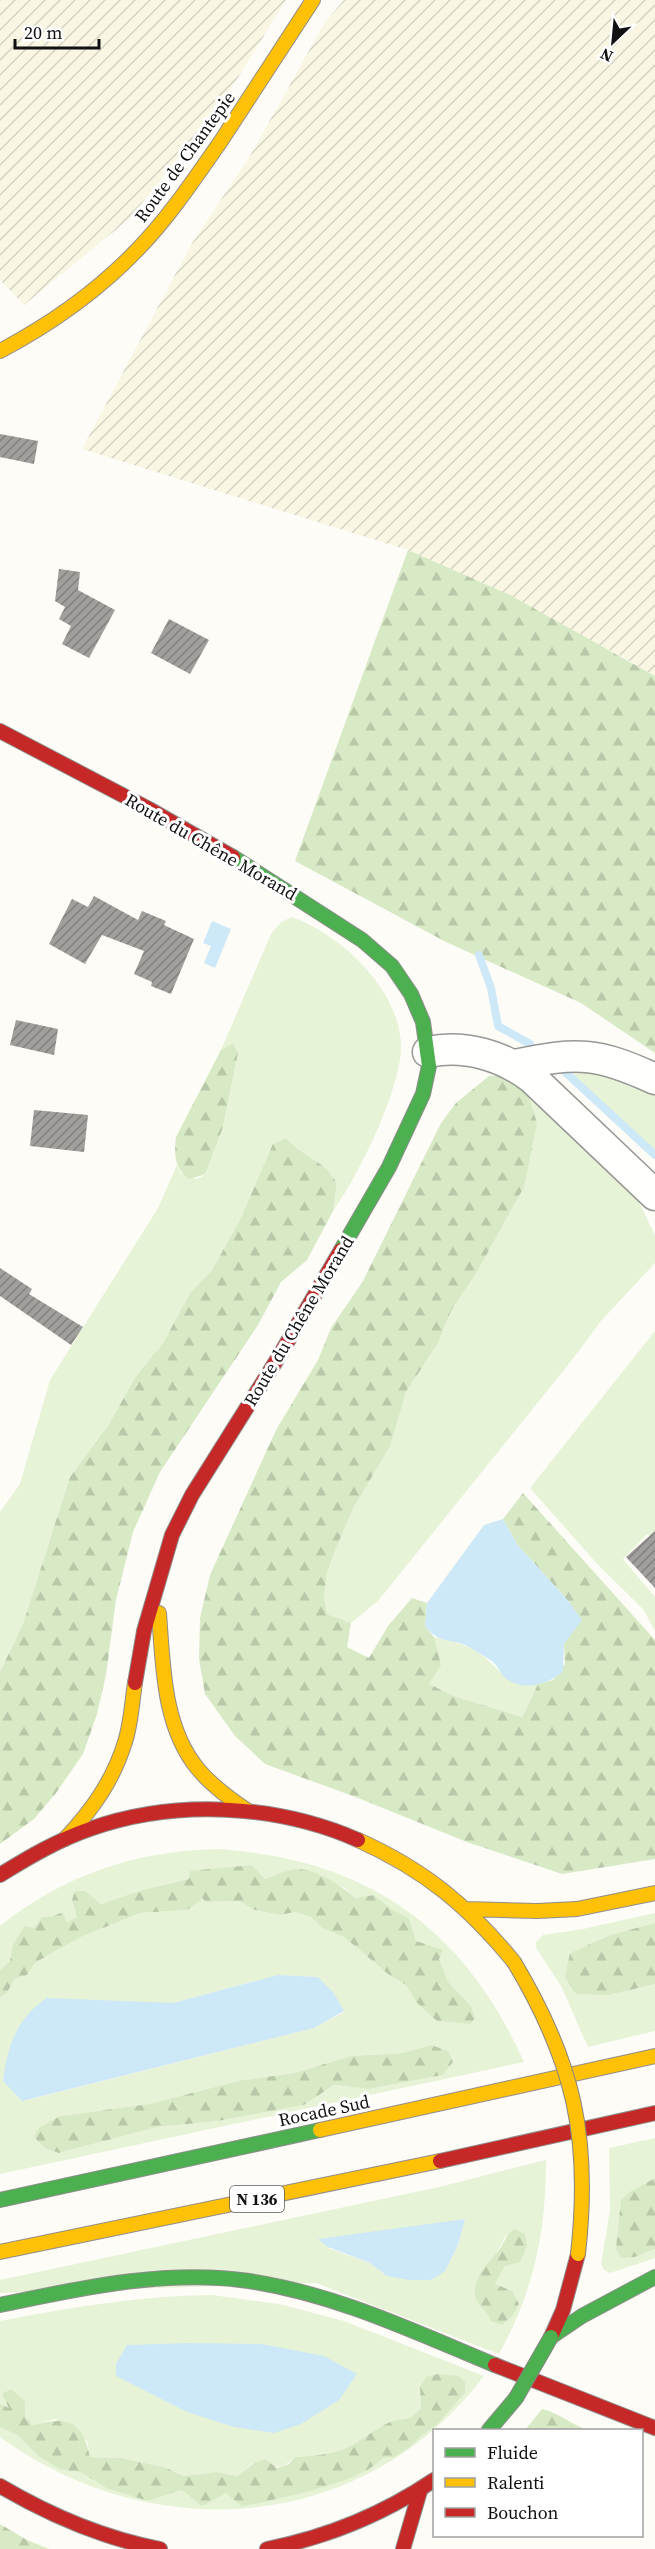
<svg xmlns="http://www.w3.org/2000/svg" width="655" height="2549" viewBox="0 0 655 2549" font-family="'Source Serif 4',serif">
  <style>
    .farmland { fill: url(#farmland-furrows) }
    .grass { fill: #e7f3d7; fill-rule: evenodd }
    .forest { fill: url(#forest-firs) }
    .water { fill: #cde8f7 }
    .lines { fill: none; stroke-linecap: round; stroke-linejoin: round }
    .stream { stroke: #cde8f7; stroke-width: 8 }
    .building { fill: url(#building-hatch) }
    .street-casing { stroke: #979795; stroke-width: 33 }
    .fast-casing { stroke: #8e8d8b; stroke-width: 16 }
    .slow-casing { stroke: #8e8d8b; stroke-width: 16 }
    .jam-casing { stroke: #8e8d8b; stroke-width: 16 }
    .street { stroke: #fffffe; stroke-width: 30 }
    .fast { stroke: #4caf50; stroke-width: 14 }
    .slow { stroke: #ffc107; stroke-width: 14 }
    .jam { stroke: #c62828; stroke-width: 14 }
    .fast-bridge-casing { stroke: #858482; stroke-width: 16; stroke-linecap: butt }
    .slow-bridge-casing { stroke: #858482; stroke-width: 16; stroke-linecap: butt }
    .fast-bridge { stroke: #4caf50; stroke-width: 14 }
    .slow-bridge { stroke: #ffc107; stroke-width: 14 }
    .labels { text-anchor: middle; stroke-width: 6; stroke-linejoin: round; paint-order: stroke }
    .shield { fill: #fff; stroke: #585858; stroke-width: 1.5 }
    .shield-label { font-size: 16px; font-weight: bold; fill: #111 }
    .street-label { font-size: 18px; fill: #111; stroke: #fff }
  </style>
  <defs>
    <pattern id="farmland-furrows" width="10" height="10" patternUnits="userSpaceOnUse" patternTransform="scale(1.5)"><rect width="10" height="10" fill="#f9f7e4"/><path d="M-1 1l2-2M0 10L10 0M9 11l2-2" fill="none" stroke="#d4d3c3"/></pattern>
    <pattern id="forest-firs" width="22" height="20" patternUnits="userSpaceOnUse" patternTransform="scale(1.5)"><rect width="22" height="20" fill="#d8eac5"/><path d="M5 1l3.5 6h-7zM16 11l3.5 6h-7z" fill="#b8c8a8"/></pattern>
    <pattern id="building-hatch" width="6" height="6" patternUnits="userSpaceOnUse" patternTransform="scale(1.5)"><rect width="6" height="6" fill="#a19f9c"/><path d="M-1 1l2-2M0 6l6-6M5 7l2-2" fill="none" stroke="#82807e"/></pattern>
  </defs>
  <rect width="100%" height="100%" fill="#fdfcf7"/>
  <path class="farmland" d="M0,0H286L221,105L129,219L24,305L0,280Z
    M344,0H655V676L621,656L408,550L82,449L191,245L250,156L325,22Z"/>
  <path class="grass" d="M292,917C342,935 401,991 401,1047C401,1089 358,1177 333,1211L337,1183L326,1168L298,1149L287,1138L212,1270L190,1293L163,1343L136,1376L109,1424L70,1477L23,1624L0,1672V1512L20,1484L50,1380L158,1208L177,1165L181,1173L197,1179L203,1176L207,1170L223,1127L238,1053L233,1043L221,1050L271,934L281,922Z
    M563,1066L655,1086V1150Z
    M528,1094L624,1184L638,1200L655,1235V1263L601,1321L572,1360L378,1601L351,1623L327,1614L324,1597L327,1573L336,1548L354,1507L389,1446L406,1392L438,1343L451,1311L477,1272L524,1187Z
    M655,1331V1539L647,1534L623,1559L655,1597V1631L643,1609L599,1566L530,1488Z
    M434,1637C444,1640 456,1641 466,1646C499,1660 497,1685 538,1684L522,1717L454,1696L429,1684L440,1665Z
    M217,1849C366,1859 463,1926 524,2062L0,2174V1997L6,1994L15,1979L27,1975L36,1962L81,1937L140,1913L187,1910L199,1894L206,1902L239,1901L255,1910L280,1915L295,1912L311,1917L322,1928L344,1937L388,1974L406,1985L416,2002L471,2006L449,1983L439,1959L416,1941L409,1918L390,1908L374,1895L355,1898L345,1888L297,1869L265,1879H189L142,1890L101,1904L85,1891L72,1900L77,1917L67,1922L63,1912L53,1916L42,1917L34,1928L13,1944L10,1961L0,1970V1926C63,1875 136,1851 217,1849ZM278,1975L318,1977L344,2012L314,2028L23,2101L152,2003H173ZM431,2045L453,2062L443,2075L370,2089L334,2085L304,2105L218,2121L157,2127L59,2153L60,2116L149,2104L238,2081L294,2073L351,2056L402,2053Z
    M655,1913V1923L610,1935L570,1953L609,1995L655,1984V2031L588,2047L561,1986L536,1948V1942L543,1935L583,1929Z
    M655,2138V2178L631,2191L635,2257L655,2249V2258L610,2273L604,2270L601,2264L610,2210L609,2148Z
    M546,2160C546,2233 534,2290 499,2354L316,2283L0,2293V2280L439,2187ZM464,2219L458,2245L445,2271L387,2276L370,2263L328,2248ZM506,2235L505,2266L495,2284L490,2321L488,2313L496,2255Z
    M212,2295L279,2304L344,2321L484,2376C365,2533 154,2549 0,2437V2427L17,2435L38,2456L61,2470L80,2472L108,2489L148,2501L182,2490L226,2493L242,2507C278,2498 360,2483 383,2458L394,2457L409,2448L421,2436L437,2425L465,2393L420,2387L421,2408C405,2425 405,2415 388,2423C373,2430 361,2441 346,2448C330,2455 312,2456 295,2457C282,2471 271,2467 253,2463L237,2476L216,2472L184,2476L164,2467L121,2458L90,2457L87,2441L55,2419L35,2425L0,2404V2321C71,2307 139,2296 212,2295Z"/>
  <path class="forest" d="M408,550L510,595L655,676V1053L581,1003L446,942L295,861Z
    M233,1043L238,1053L223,1127L207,1170L203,1175L189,1179C174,1168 174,1154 176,1137L221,1050Z
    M505,1075L528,1094L537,1123L524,1187L477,1272L451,1311L438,1343L406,1392L390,1446L354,1507L336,1548L327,1573L324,1597L327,1614L351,1623L347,1647L369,1658L388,1626L412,1598L427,1603L425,1626L434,1637L441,1665L429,1684L454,1696L522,1717L538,1684L553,1680L565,1664L564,1644L570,1603L517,1544L503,1519L523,1493L655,1640V1859L562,1874L467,1842L353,1796L265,1764L235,1736L205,1694L199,1659L200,1618L210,1575L276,1430L318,1360L331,1328L363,1281L441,1123L456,1103L489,1076Z
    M286,1138L298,1149L326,1168L337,1183L333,1211L307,1260L281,1282L258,1325L160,1472L133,1532L116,1600L106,1675L97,1714L83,1754L56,1793L34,1819L0,1844V1672L23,1624L70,1477L109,1424L136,1376L163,1343L190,1293L212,1270L241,1218L273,1144Z
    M252,1865L265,1879C274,1876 287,1870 296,1869C316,1869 341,1885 355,1898L374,1895L390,1908L409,1918L416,1941L443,1950L439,1959L449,1983L471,2006L475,2018L471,2024L437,2021L416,2002L406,1985L388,1974L344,1937L322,1928L311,1917L295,1912L280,1915L255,1910L239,1901L206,1902L200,1896L201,1900L187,1910L140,1913L81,1937L36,1962L27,1975L15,1979L6,1994L0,1997V1970L10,1961L13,1944L25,1926L34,1928L42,1917L53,1916L63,1912L67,1922L77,1917L72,1900L75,1891H85L101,1904L142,1890L189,1879L190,1871Z
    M655,1923V1984L609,1995L576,1994L565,1977L570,1953L610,1935Z
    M431,2045L448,2051L453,2062L443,2075L369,2089L334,2085L304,2105L218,2121L157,2127L59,2153L45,2148L34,2137L39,2128L60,2116L149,2104L238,2081L294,2073L351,2056L402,2053Z
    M655,2178V2249L635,2257L621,2258L616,2249L621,2200L631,2191Z
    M514,2229L525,2234L527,2246L520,2262L505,2266L495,2284L512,2291L519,2304L513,2315L502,2325L490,2321C488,2311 481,2309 477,2301C469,2285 484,2266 495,2255C503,2248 504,2236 514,2229Z
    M438,2374L459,2376L465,2382V2393L437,2425L421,2436L409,2448L394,2457L383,2458C360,2484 278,2498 242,2507L226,2493L202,2506L182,2490L148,2501L108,2489L80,2472L61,2470L38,2456L17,2435L0,2427V2404L9,2408L2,2394L11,2389L25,2401V2418L34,2425C69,2416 82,2421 90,2457L121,2458L164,2467L184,2476L216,2472L237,2476L254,2463L265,2459L277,2468L289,2464L295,2457C312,2456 330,2455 346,2448C361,2441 373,2430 388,2423C405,2415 405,2425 421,2408L420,2387L426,2377Z
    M542,2409C559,2413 571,2424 587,2430H525Z
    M0,2524L27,2540L49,2549H0Z"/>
  <path class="water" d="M212,921L231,929L215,968L204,963L211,946L203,943Z
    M503,1519L517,1544L570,1603L582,1620L564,1644L563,1671C549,1685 522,1692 504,1677C500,1673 498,1666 493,1662C486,1657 477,1652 469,1647C450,1637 441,1646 425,1626L427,1603L484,1525Z
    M278,1975L318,1977L333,1992L344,2011L314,2028L22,2101L3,2081C7,2047 17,2017 47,1998L173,2003Z
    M465,2219L458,2245L445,2271L431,2280H409L387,2276L370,2263L328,2247L318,2239Z
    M190,2343L261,2344L324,2356L357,2374L339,2400L301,2424L274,2433L234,2427L187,2412L116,2376V2364L127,2345Z"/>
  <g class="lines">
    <path class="stream" d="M479,955L491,988L498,1026L530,1044
      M563,1070L655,1155"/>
  </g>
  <path class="building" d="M0,434L38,441L34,464L0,457Z
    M59,569L80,572L78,590L115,610L89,658L62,644L71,626L59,619L65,607L55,601Z
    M169,619L209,640L190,674L151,653Z
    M94,896L138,920L142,911L166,921L164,925L194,939L171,994L151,986L152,982L134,974L144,951L102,935L85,964L49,944L72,899L88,907Z
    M16,1020L58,1029L54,1055L10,1045Z
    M34,1110L88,1115L84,1152L30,1146Z
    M0,1268L32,1289L29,1294L83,1327L71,1345L0,1296Z
    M655,1531V1588L626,1557Z"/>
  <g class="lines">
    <g class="street-casing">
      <path id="street" d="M428,1052C465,1044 503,1056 532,1078L655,1195
        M515,1065C577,1052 597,1052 655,1079"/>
    </g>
    <g class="fast-casing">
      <path id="fast" d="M233,857L362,940L392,966L411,994L423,1022L429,1066L423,1094L389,1167L341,1250
        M0,2200L320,2130
        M0,2305C81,2288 166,2269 249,2281C336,2294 415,2332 495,2365
        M551,2337L582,2316L655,2277
        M489,2430L516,2398"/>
    </g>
    <g class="slow-casing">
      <path id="slow" d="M0,351C51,324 98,291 138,249C170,216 195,178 221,141C252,94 282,47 313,0
        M159,1613C163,1665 163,1727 198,1769C212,1786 230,1799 248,1811
        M65,1839C92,1810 113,1781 125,1742C131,1724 132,1702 135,1683
        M358,1840C425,1870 468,1906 514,1962
        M466,1909L537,1911L577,1909L655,1893
        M320,2130L655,2056
        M0,2252L440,2161"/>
    </g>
    <g class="jam-casing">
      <path id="jam" d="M0,731L149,809L233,857
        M135,1683L144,1631L172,1535L192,1495L278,1358L341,1250
        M0,1875C29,1857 58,1840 90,1829C175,1799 276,1804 358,1840
        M440,2161L655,2113
        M551,2337L563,2310L578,2254
        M495,2365L655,2428
        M0,2486C51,2516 102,2538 160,2549
        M267,2549C328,2537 382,2515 434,2480
        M403,2549L420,2491"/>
    </g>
    <use href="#street" class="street"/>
    <use href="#fast" class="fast"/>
    <use href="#slow" class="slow"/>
    <use href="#jam" class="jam"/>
    <g class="fast-bridge-casing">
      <path id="fast-bridge" d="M516,2398L551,2337"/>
    </g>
    <g class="slow-bridge-casing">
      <path id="slow-bridge" d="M514,1962C574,2062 591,2138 578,2254"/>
    </g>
    <use href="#fast-bridge" class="fast-bridge"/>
    <use href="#slow-bridge" class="slow-bridge"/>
  </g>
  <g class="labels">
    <rect class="shield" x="230" y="2186" width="54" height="26" rx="4.5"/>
    <g class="shield-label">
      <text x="257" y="2205">N 136</text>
    </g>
    <g class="street-label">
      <text transform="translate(185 157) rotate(-54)" y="6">Route de Chantepie</text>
      <text transform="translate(211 847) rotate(30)" y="6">Route du Chêne Morand</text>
      <text transform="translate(299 1321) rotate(-59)" y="6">Route du Chêne Morand</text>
      <text transform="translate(324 2111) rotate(-12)" y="6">Rocade Sud</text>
    </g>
  </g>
  <rect x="433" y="2429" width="210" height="108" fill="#ffffff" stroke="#a0a0a0" stroke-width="1.5"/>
  <rect x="445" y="2448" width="30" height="9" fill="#4caf50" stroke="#a0a0a0" stroke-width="1.5"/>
  <text x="487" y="2459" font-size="18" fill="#111111">Fluide</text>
  <rect x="445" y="2478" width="30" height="9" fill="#ffc107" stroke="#a0a0a0" stroke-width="1.5"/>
  <text x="487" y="2489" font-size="18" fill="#111111">Ralenti</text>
  <rect x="445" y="2508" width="30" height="9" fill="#c62828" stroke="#a0a0a0" stroke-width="1.5"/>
  <text x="487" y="2519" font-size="18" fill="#111111">Bouchon</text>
  <g transform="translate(613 42) rotate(206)" stroke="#ffffff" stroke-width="4.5" paint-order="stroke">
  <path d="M0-4.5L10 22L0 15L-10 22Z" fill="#111111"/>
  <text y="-9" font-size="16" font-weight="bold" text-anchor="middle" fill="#111111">N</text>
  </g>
  <path d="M15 39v9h84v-9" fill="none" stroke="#111111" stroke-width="3"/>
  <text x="24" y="39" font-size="18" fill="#111111" stroke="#ffffff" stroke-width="4.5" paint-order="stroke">20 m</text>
</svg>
